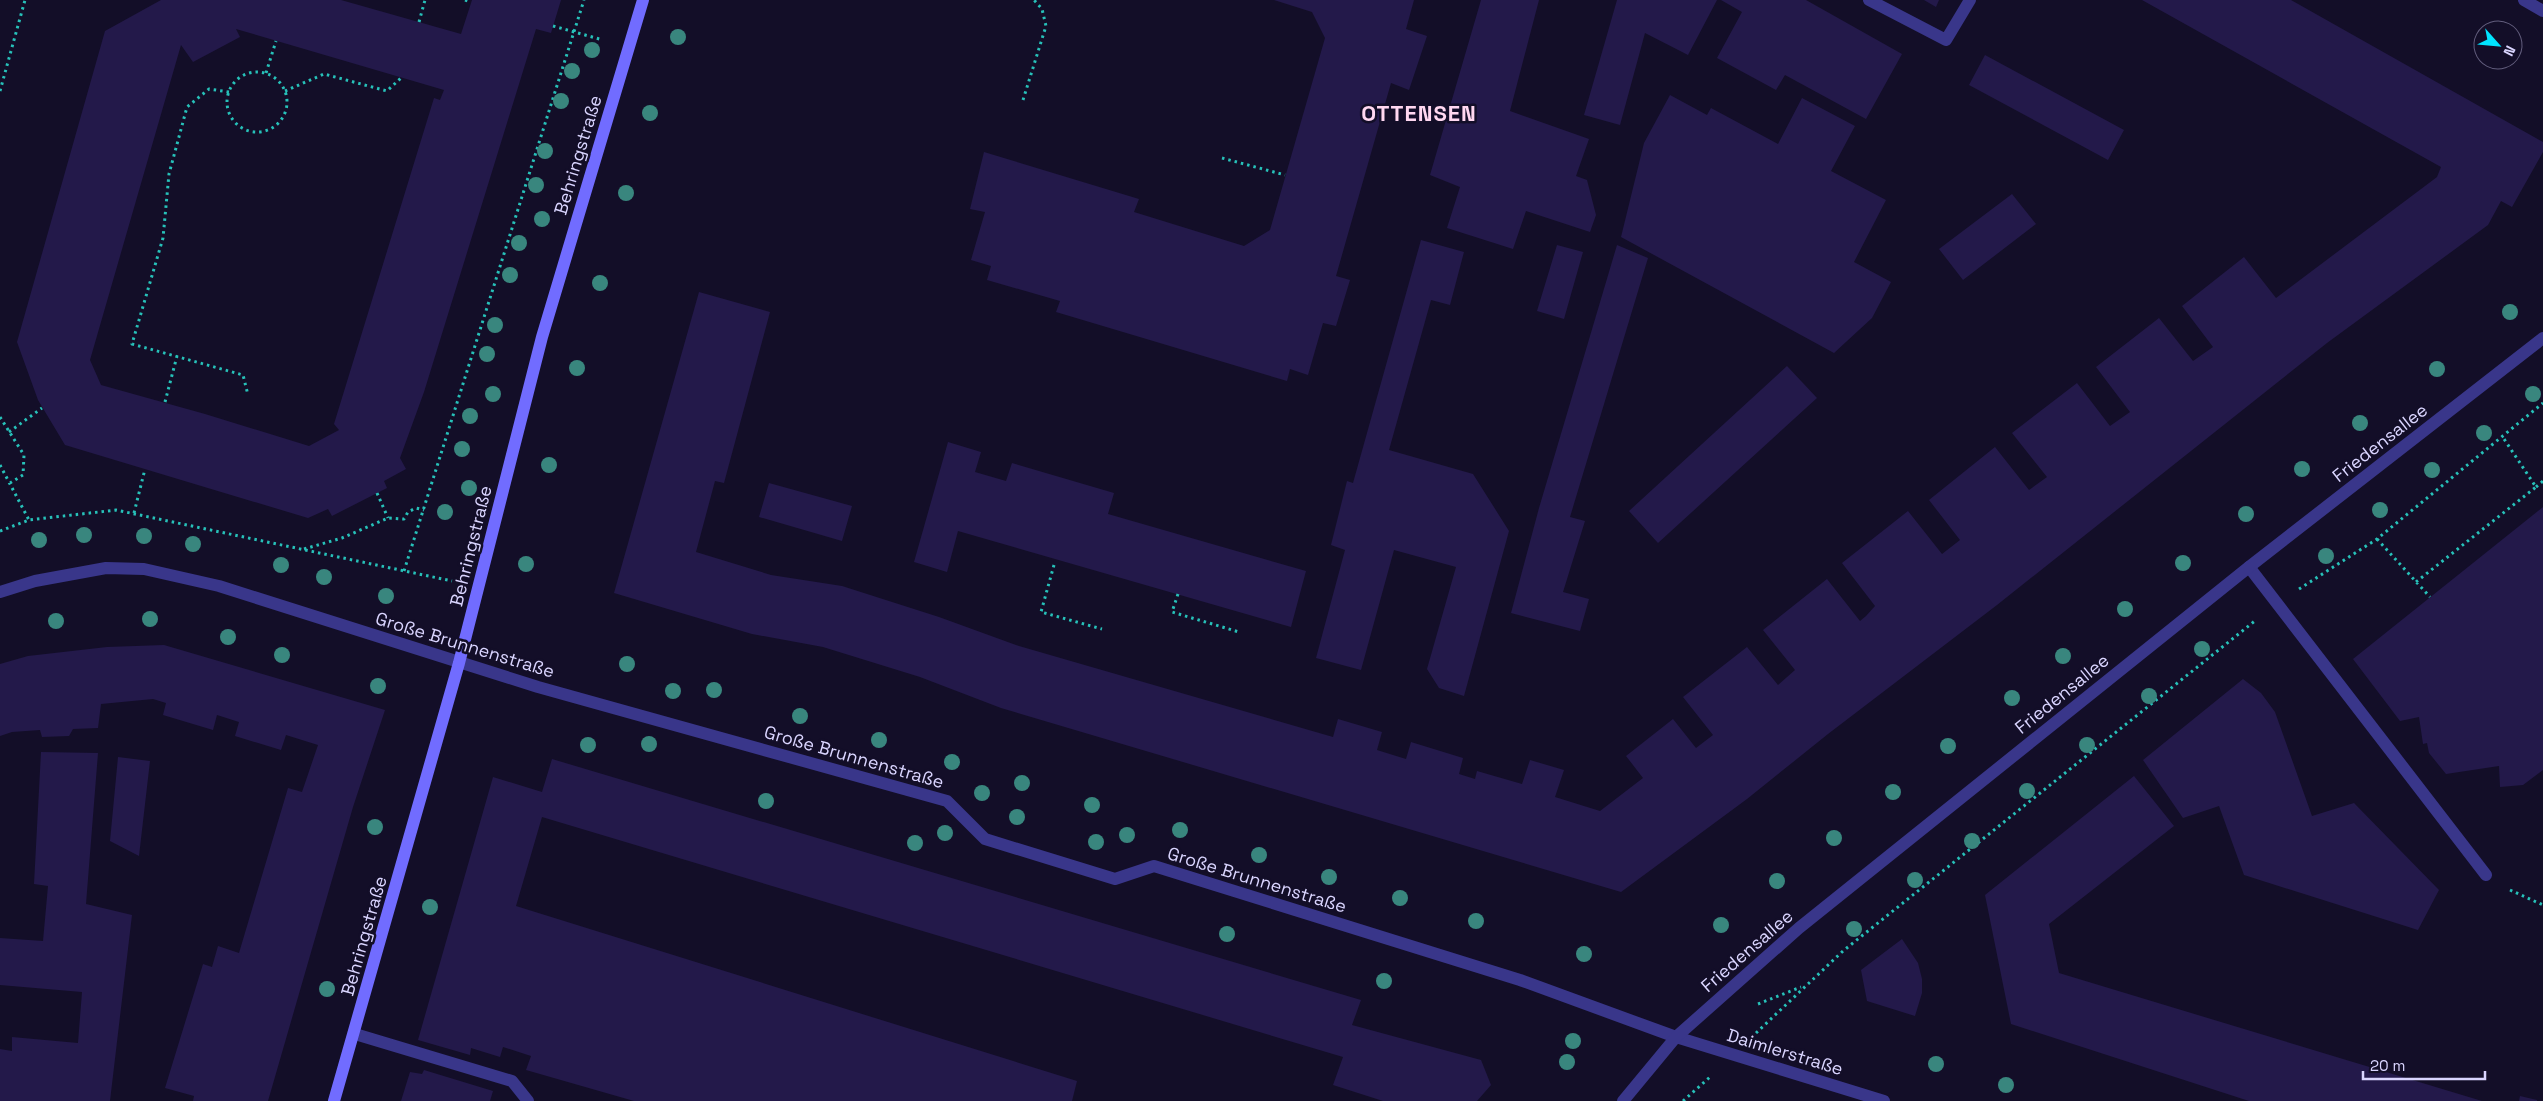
<svg xmlns="http://www.w3.org/2000/svg" width="2543" height="1101" viewBox="0 0 2543 1101" font-family="'Space Grotesk',sans-serif">
  <style>
    .building { fill: #23194a; fill-rule: evenodd }
    .lines { fill: none; stroke-linecap: round; stroke-linejoin: round }
    .path { stroke: #27c1b9; stroke-width: 3; stroke-dasharray: 2.5 4; stroke-linecap: butt }
    .service { stroke: #39368a; stroke-width: 12 }
    .minor { stroke: #39368a; stroke-width: 12 }
    .tertiary { stroke: #39368a; stroke-width: 12 }
    .secondary { stroke: #716cff; stroke-width: 12 }
    .tree { fill: #39867e }
    .labels { text-anchor: middle; stroke-width: 5; stroke-linejoin: round; paint-order: stroke }
    .street-label { font-size: 18px; fill: #dad5ff; stroke: #130e28 }
    .district-label { font-size: 22px; font-weight: bold; letter-spacing: 1px; fill: #ffd7f0; stroke: #130e28 }
  </style>
  <rect width="100%" height="100%" fill="#130e28"/>
  <path class="building" d="M161,0H341L461,34L472,0H561L551,33L536,29L424,392L400,458L406,469L384,481L387,488L332,516L328,509L308,518L65,445L38,400L17,342L105,31ZM236,29L444,90L440,100L434,98L334,424L339,430L309,446L205,414L101,385L90,360L181,45L193,62L240,37Z
    M1274,0H1414L1406,29L1427,36L1409,90L1391,83L1336,276L1350,280L1336,326L1323,323L1308,375L1290,369L1287,381L1056,312L1060,301L987,280L991,266L971,260L985,212L970,209L984,152L1139,199L1134,212L1244,246L1270,230L1325,38L1312,12Z
    M1481,0H1539L1510,111L1589,139L1576,176L1587,180L1596,215L1590,232L1526,211L1513,249L1447,228L1460,187L1430,175Z
    M1617,0H1717L1688,55L1645,33L1620,125L1584,115Z
    M1721,0H1806L1902,54L1866,119L1785,75L1776,90L1717,58L1742,12Z
    M1924,0H1939L1936,7Z
    M2142,0H2291L2543,142V152L2512,207L2501,201L2488,225L2327,343L1997,605L1828,734L1747,799L1621,892L1001,708L920,677L823,647L752,634L614,593L699,292L770,312L724,483L715,481L696,552L771,575L842,586L939,617L1019,646L1333,737L1338,719L1382,732L1377,750L1393,755L1406,759L1411,742L1463,758L1459,774L1475,779L1477,771L1522,784L1530,760L1564,770L1555,797L1600,811L1643,778L1626,756L1673,719L1696,748L1713,735L1683,697L1747,647L1778,685L1795,670L1763,630L1827,579L1860,621L1866,616L1875,606L1842,563L1908,511L1942,554L1960,540L1929,500L1995,447L2029,490L2047,477L2012,433L2077,383L2110,426L2130,412L2096,367L2159,318L2193,361L2213,347L2182,306L2244,257L2276,298L2437,177L2441,167Z
    M1985,55L2124,130L2108,160L1969,85Z
    M1670,95L1707,115L1711,108L1778,144L1802,98L1855,126L1831,171L1886,200L1854,262L1891,282L1872,318L1834,353L1621,237L1644,143Z
    M2012,194L2036,224L1963,280L1939,249Z
    M1421,240L1464,252L1450,305L1431,300L1389,450L1473,474L1509,531L1464,696L1439,688L1427,669L1456,567L1394,550L1361,670L1316,658L1345,550L1331,545L1347,481L1353,483Z
    M1557,245L1583,252L1564,319L1537,311Z
    M1617,245L1648,258L1570,517L1585,521L1563,592L1589,599L1580,631L1511,613L1539,508Z
    M1787,366L1817,398L1658,543L1629,511Z
    M948,442L981,452L975,472L1006,481L1012,463L1114,493L1108,514L1306,571L1291,627L958,531L947,572L914,562Z
    M769,483L852,506L842,541L759,517Z
    M2543,507V770L2523,785L2500,787L2499,766L2446,774L2429,753L2427,743L2423,744L2419,717L2400,721L2353,659Z
    M164,645L385,710L353,807L268,1101H193L194,1096L165,1088L203,964L212,967L218,946L239,953L288,788L302,792L318,745L286,735L281,750L235,736L239,722L217,715L213,730L163,715L166,703L153,699L101,704L98,728L73,729L69,736L42,737L40,730L12,732L0,736V664L28,656L107,647Z
    M2243,679L2261,693L2275,712L2312,816L2354,803L2439,890L2418,930L2244,875L2219,806L2183,818L2143,760Z
    M41,752L98,753L86,904L132,915L110,1101H0V1049L12,1051V1037L78,1043L82,992L0,985V938L43,941L48,886L34,884Z
    M118,757L150,761L139,856L110,841Z
    M552,759L1361,1000L1352,1025L1481,1060L1491,1085L1477,1101H1383L1333,1085L1343,1057L542,817L516,906L1077,1081L1072,1101H634L526,1070L531,1056L503,1047L500,1057L471,1048L470,1055L418,1040L493,777L542,792Z
    M2134,776L2174,826L2049,924L2059,973L2482,1101H2249L2011,1024L1985,895Z
    M1902,939L1918,963L1922,979V993L1915,1016L1867,1001L1861,970Z
    M424,1070L493,1091L490,1101H401L410,1072L422,1074Z
    M2520,1096L2537,1100V1101H2519Z"/>
  <g class="lines">
    <path class="path" d="M465,0L471,2
      M419,22L425,0
      M553,26L603,40
      M227 102a30 30 0 1 1 60 0a30 30 0 1 1-60 0Z
      M266,73L276,41
      M0,91L25,0
      M285,91L324,74L387,91L402,77
      M229,92L209,89L187,107L169,174L163,238L132,344L243,375L248,395
      M1023,100L1046,26L1042,9L1034,0
      M1222,158L1285,175
      M165,402L177,356
      M0,417L24,455L23,475L10,483
      M9,432L42,408
      M0,465L29,520
      M2536,487L2543,481
      M377,493L388,518
      M134,513L145,469
      M0,531L29,520L116,510L452,581
      M2377,539L2430,597
      M304,549L342,538L388,518L404,519L408,512L416,508L424,510
      M1054,565L1041,612L1102,629
      M404,571L584,0
      M2416,582L2536,487L2502,436
      M2299,589L2377,539L2543,403
      M1178,594L1172,612L1239,632
      M2510,890L2543,905
      M1758,1004L1801,987
      M1756,1033L1843,951L2256,620
      M1683,1101L1710,1077"/>
    <path class="service" d="M1869,0L1946,40L1970,0
      M2249,567L2486,875
      M355,1034L512,1081L528,1101"/>
    <path class="minor" d="M0,592L35,581L106,568L144,569L219,586L538,687L947,801L985,839L1115,879L1154,866L1520,980L1676,1037L1884,1101"/>
    <path class="tertiary" d="M2524,0L2543,11
      M1623,1101L1676,1037L1799,928L2249,567L2543,338"/>
    <path class="secondary" d="M334,1101L459,663L542,337L643,0"/>
  </g>
  <g class="tree">
    <circle cx="678" cy="37" r="8"/>
    <circle cx="592" cy="50" r="8"/>
    <circle cx="572" cy="71" r="8"/>
    <circle cx="561" cy="101" r="8"/>
    <circle cx="650" cy="113" r="8"/>
    <circle cx="545" cy="151" r="8"/>
    <circle cx="536" cy="185" r="8"/>
    <circle cx="626" cy="193" r="8"/>
    <circle cx="542" cy="219" r="8"/>
    <circle cx="519" cy="243" r="8"/>
    <circle cx="510" cy="275" r="8"/>
    <circle cx="600" cy="283" r="8"/>
    <circle cx="2510" cy="312" r="8"/>
    <circle cx="495" cy="325" r="8"/>
    <circle cx="487" cy="354" r="8"/>
    <circle cx="577" cy="368" r="8"/>
    <circle cx="2437" cy="369" r="8"/>
    <circle cx="493" cy="394" r="8"/>
    <circle cx="2533" cy="394" r="8"/>
    <circle cx="470" cy="416" r="8"/>
    <circle cx="2360" cy="423" r="8"/>
    <circle cx="2484" cy="433" r="8"/>
    <circle cx="462" cy="449" r="8"/>
    <circle cx="549" cy="465" r="8"/>
    <circle cx="2302" cy="469" r="8"/>
    <circle cx="2432" cy="470" r="8"/>
    <circle cx="469" cy="488" r="8"/>
    <circle cx="2380" cy="510" r="8"/>
    <circle cx="445" cy="512" r="8"/>
    <circle cx="2246" cy="514" r="8"/>
    <circle cx="84" cy="535" r="8"/>
    <circle cx="144" cy="536" r="8"/>
    <circle cx="39" cy="540" r="8"/>
    <circle cx="193" cy="544" r="8"/>
    <circle cx="2326" cy="556" r="8"/>
    <circle cx="2183" cy="563" r="8"/>
    <circle cx="526" cy="564" r="8"/>
    <circle cx="281" cy="565" r="8"/>
    <circle cx="324" cy="577" r="8"/>
    <circle cx="386" cy="596" r="8"/>
    <circle cx="2125" cy="609" r="8"/>
    <circle cx="150" cy="619" r="8"/>
    <circle cx="56" cy="621" r="8"/>
    <circle cx="228" cy="637" r="8"/>
    <circle cx="2202" cy="649" r="8"/>
    <circle cx="282" cy="655" r="8"/>
    <circle cx="2063" cy="656" r="8"/>
    <circle cx="627" cy="664" r="8"/>
    <circle cx="378" cy="686" r="8"/>
    <circle cx="714" cy="690" r="8"/>
    <circle cx="673" cy="691" r="8"/>
    <circle cx="2149" cy="696" r="8"/>
    <circle cx="2012" cy="698" r="8"/>
    <circle cx="800" cy="716" r="8"/>
    <circle cx="879" cy="740" r="8"/>
    <circle cx="649" cy="744" r="8"/>
    <circle cx="588" cy="745" r="8"/>
    <circle cx="2087" cy="745" r="8"/>
    <circle cx="1948" cy="746" r="8"/>
    <circle cx="952" cy="762" r="8"/>
    <circle cx="1022" cy="783" r="8"/>
    <circle cx="2027" cy="791" r="8"/>
    <circle cx="1893" cy="792" r="8"/>
    <circle cx="982" cy="793" r="8"/>
    <circle cx="766" cy="801" r="8"/>
    <circle cx="1092" cy="805" r="8"/>
    <circle cx="1017" cy="817" r="8"/>
    <circle cx="375" cy="827" r="8"/>
    <circle cx="1180" cy="830" r="8"/>
    <circle cx="945" cy="833" r="8"/>
    <circle cx="1127" cy="835" r="8"/>
    <circle cx="1834" cy="838" r="8"/>
    <circle cx="1972" cy="841" r="8"/>
    <circle cx="1096" cy="842" r="8"/>
    <circle cx="915" cy="843" r="8"/>
    <circle cx="1259" cy="855" r="8"/>
    <circle cx="1329" cy="877" r="8"/>
    <circle cx="1915" cy="880" r="8"/>
    <circle cx="1777" cy="881" r="8"/>
    <circle cx="1400" cy="898" r="8"/>
    <circle cx="430" cy="907" r="8"/>
    <circle cx="1476" cy="921" r="8"/>
    <circle cx="1721" cy="925" r="8"/>
    <circle cx="1854" cy="929" r="8"/>
    <circle cx="1227" cy="934" r="8"/>
    <circle cx="1584" cy="954" r="8"/>
    <circle cx="1384" cy="981" r="8"/>
    <circle cx="327" cy="989" r="8"/>
    <circle cx="1573" cy="1041" r="8"/>
    <circle cx="1567" cy="1062" r="8"/>
    <circle cx="1936" cy="1064" r="8"/>
    <circle cx="2006" cy="1085" r="8"/>
  </g>
  <g class="labels">
    <g class="street-label">
      <text transform="translate(578 155) rotate(-73)" y="6">Behringstraße</text>
      <text transform="translate(2380 443) rotate(-38)" y="6">Friedensallee</text>
      <text transform="translate(471 546) rotate(-76)" y="6">Behringstraße</text>
      <text transform="translate(465 645) rotate(17)" y="6">Große Brunnenstraße</text>
      <text transform="translate(2062 694) rotate(-39)" y="6">Friedensallee</text>
      <text transform="translate(854 757) rotate(16)" y="6">Große Brunnenstraße</text>
      <text transform="translate(1257 880) rotate(17)" y="6">Große Brunnenstraße</text>
      <text transform="translate(364 936) rotate(-74)" y="6">Behringstraße</text>
      <text transform="translate(1747 951) rotate(-41)" y="6">Friedensallee</text>
      <text transform="translate(1785 1052) rotate(17)" y="6">Daimlerstraße</text>
    </g>
    <g class="district-label">
      <text x="1419" y="121">OTTENSEN</text>
    </g>
  </g>
  <g transform="translate(2498 45) rotate(117)"><circle r="24" fill="#130e28" stroke="#635e7e"/>
  <path d="M0-4L9 19L0 12L-9 19Z" fill="#01e4ff"/>
  <text y="-8" font-size="14" font-weight="bold" text-anchor="middle" fill="#dad5ff">N</text>
  </g>
  <path d="M2363 1071v8h122v-8" fill="none" stroke="#dad5ff" stroke-width="2.5"/>
  <text x="2370" y="1071" font-size="15" fill="#dad5ff" stroke="#130e28" stroke-width="4" paint-order="stroke">20 m</text>
</svg>
